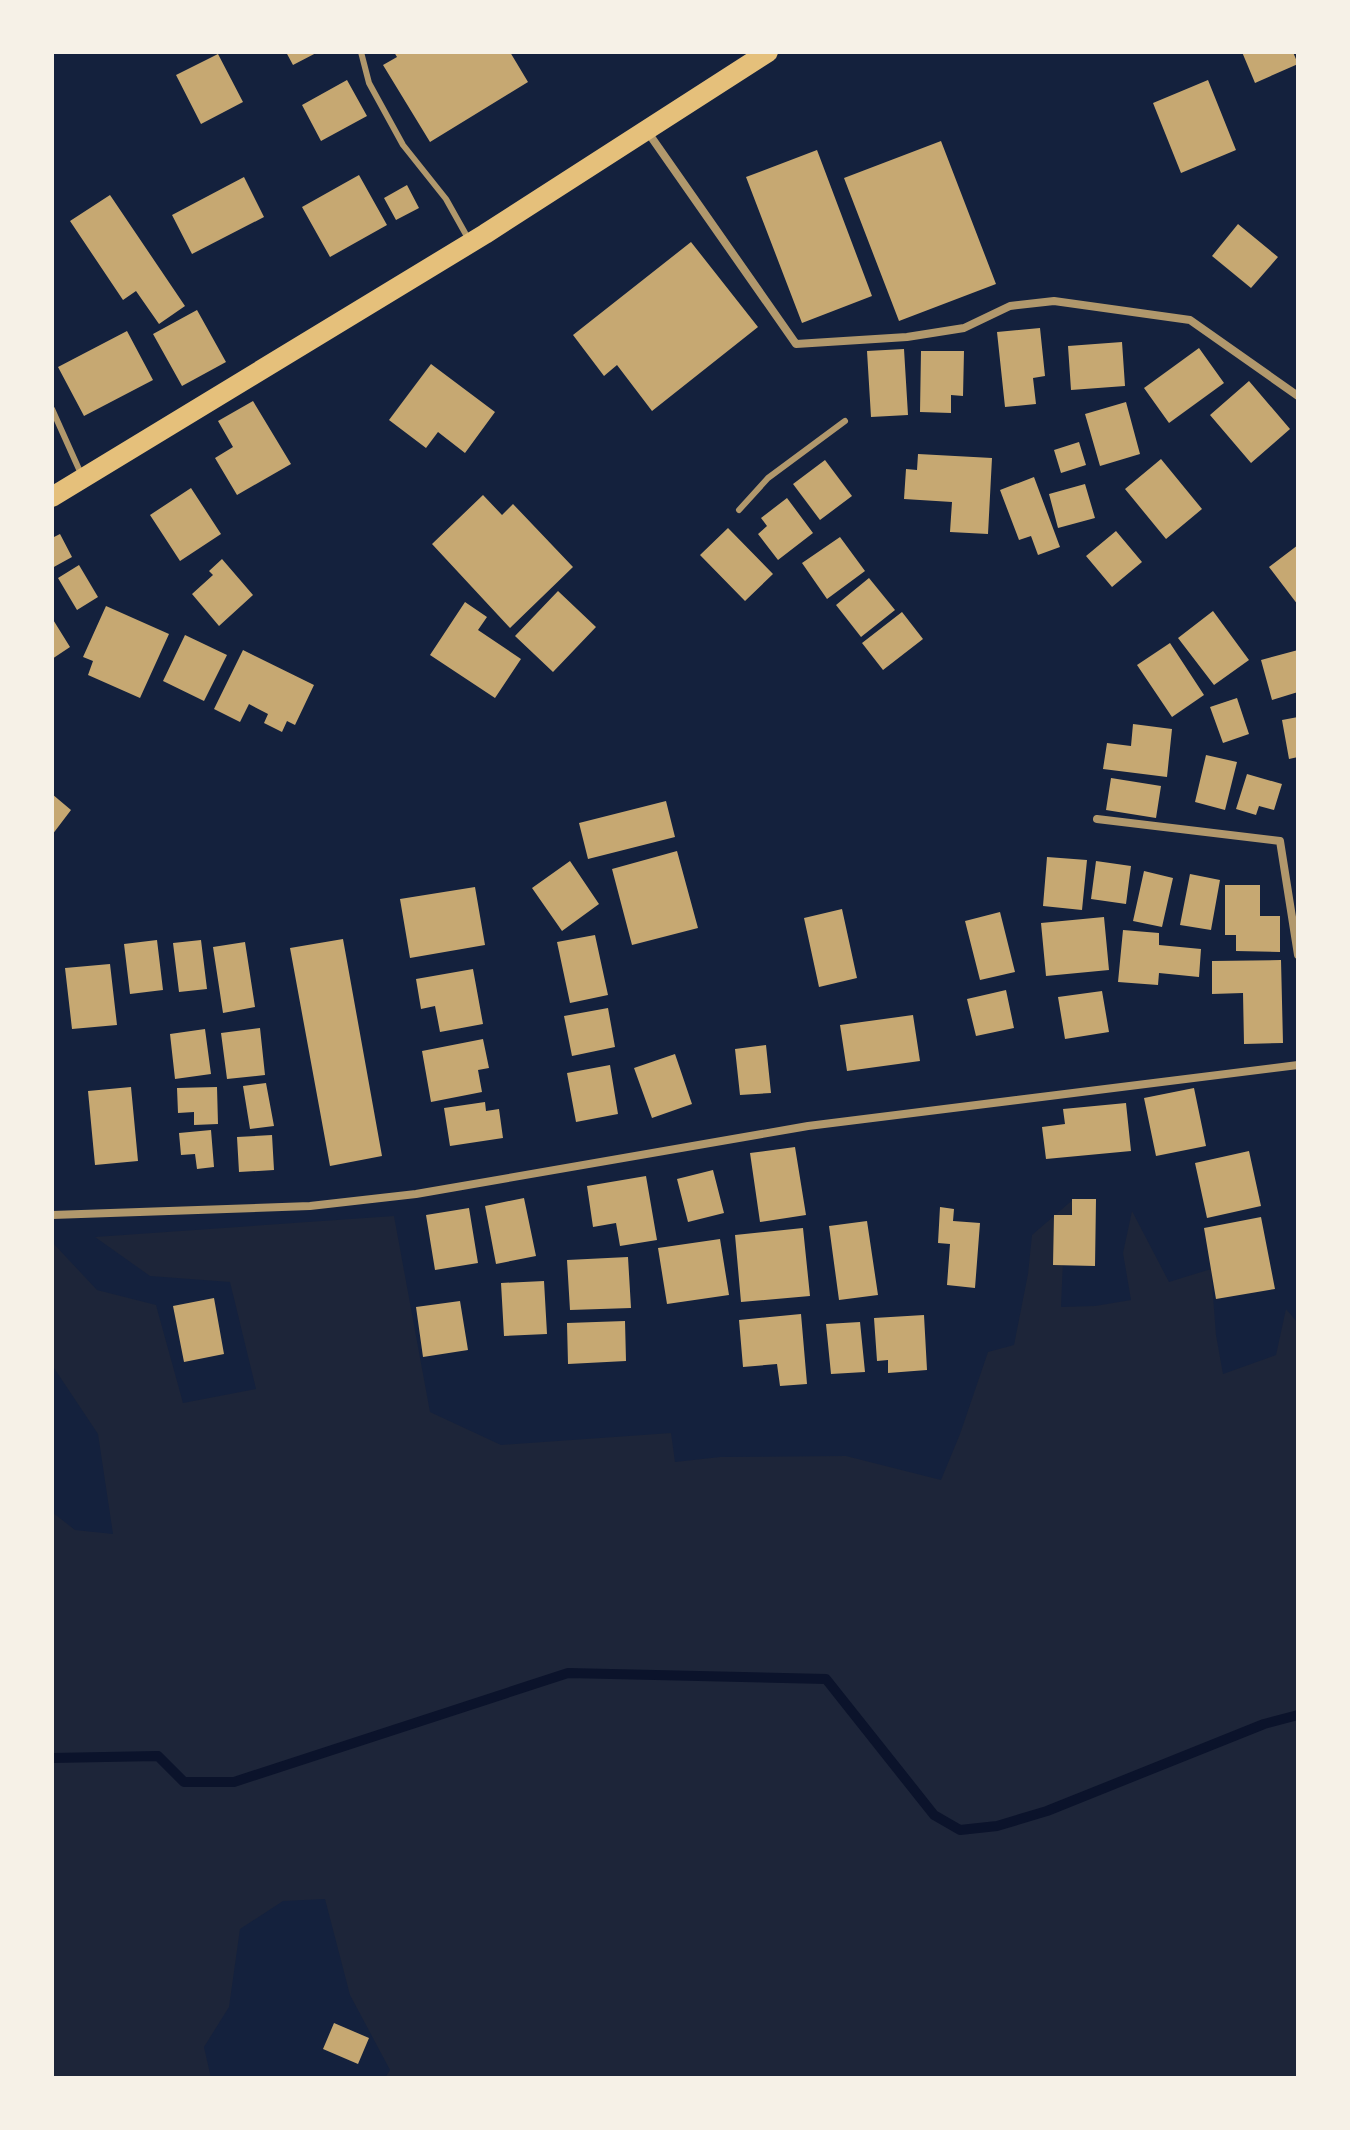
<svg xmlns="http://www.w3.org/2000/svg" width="1350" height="2130" viewBox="0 0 1350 2130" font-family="Raleway,sans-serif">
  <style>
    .green { fill: #1d2539 }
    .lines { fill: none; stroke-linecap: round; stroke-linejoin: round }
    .stream { stroke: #0b132b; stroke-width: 10 }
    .building { fill: #c6a872 }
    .service { stroke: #b1986c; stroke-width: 6 }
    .minor { stroke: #b1986c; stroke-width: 8 }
    .primary { stroke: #e5c07b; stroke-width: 20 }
  </style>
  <rect width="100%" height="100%" fill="#14213d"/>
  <path class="green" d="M1076,1197L1064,1239L1061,1307L1095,1306L1131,1300L1123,1253L1132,1211L1169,1282L1211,1269L1216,1335L1223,1374L1276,1355L1286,1309L1298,1323V2078H385L390,2070L350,1995L325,1899L283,1901L240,1929L229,2007L204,2047L211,2078H52V1512L75,1530L113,1534L98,1434L52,1365V1242L97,1290L156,1305L183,1403L256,1389L230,1282L150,1276L95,1237L394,1216L430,1412L501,1445L671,1433L675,1462L720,1457L846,1456L941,1480L960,1434L988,1352L1014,1345L1028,1274L1032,1235Z"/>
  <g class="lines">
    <path class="stream" d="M52,1758L158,1756L184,1782H234L568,1673L826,1679L934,1815L960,1830L997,1826L1047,1811L1264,1724L1298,1715"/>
  </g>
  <path class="building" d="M286,52H318L293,65Z
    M394,52H510L528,82L430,142L383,65L397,57Z
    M1242,52H1293L1298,64L1255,83Z
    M218,54L243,102L201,124L176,75Z
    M347,80L367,116L321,141L302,105Z
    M1208,80L1236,150L1181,173L1153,103Z
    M941,141L996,284L899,321L844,178Z
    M817,150L872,296L802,323L746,177Z
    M359,175L387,225L330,257L302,207Z
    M244,177L264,217L192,254L172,215Z
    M407,185L419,208L396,220L384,198Z
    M110,195L185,306L159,324L136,291L123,300L70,221Z
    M1238,224L1278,257L1251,288L1212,256Z
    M691,242L758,327L652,411L617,365L604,376L573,335Z
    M197,310L226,362L182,386L153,334Z
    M1040,328L1045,376L1033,378L1036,404L1005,407L997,332Z
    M127,331L153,380L84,416L58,367Z
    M1122,342L1125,386L1071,390L1068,346Z
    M1199,348L1224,383L1169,423L1144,388Z
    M904,349L908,415L871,417L867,351Z
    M921,351H964L963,396L951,395V413L920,412Z
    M431,364L495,412L465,453L438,432L426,448L389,420Z
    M1249,381L1290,429L1251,463L1210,415Z
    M253,401L291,464L237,495L215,458L233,447L218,421Z
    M1126,402L1140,454L1100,466L1085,414Z
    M1079,442L1086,465L1061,473L1054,450Z
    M918,454L992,458L988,534L950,532L952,502L904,499L906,469L917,470Z
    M1161,459L1202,509L1166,539L1125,489Z
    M825,460L852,496L820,520L793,484Z
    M1034,477L1060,547L1038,555L1031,536L1019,540L1000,490Z
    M1085,484L1095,518L1058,528L1049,494Z
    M191,488L221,534L180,561L150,515Z
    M483,495L502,515L513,504L573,567L510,628L432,544Z
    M787,498L813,533L778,560L758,534L767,526L761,518Z
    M728,528L773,574L745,601L700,555Z
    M1116,531L1142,562L1112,587L1086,556Z
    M60,534L72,557L52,568V538Z
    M840,537L865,571L827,599L802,563Z
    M1298,545V605L1269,567Z
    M222,559L253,595L219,626L192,594L213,575L209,571Z
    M79,565L98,597L77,610L58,578Z
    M869,578L895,610L861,637L836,605Z
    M558,591L596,627L553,672L515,636Z
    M465,602L487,617L478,630L521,659L495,698L430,655Z
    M106,606L169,634L140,698L88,675L93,661L83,657Z
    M1213,611L1249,660L1214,685L1178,638Z
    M902,612L923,639L883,670L862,643Z
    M52,618L70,647L52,659Z
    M185,635L227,655L204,701L163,681Z
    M1170,643L1204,695L1172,717L1137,665Z
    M243,650L314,685L295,725L287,721L282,732L264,723L268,714L249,704L240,722L214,709Z
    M1298,650V692L1272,700L1261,660Z
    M1237,698L1249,734L1223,743L1210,707Z
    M1298,717V757L1289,759L1282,720Z
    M1133,724L1172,729L1167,777L1103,769L1107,743L1131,746Z
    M1206,755L1237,762L1225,810L1195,802Z
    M1247,774L1282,784L1274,810L1259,806L1256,815L1236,809Z
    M1111,778L1161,786L1156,818L1106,810Z
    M52,794L71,810L52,835Z
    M666,801L675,837L588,859L579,823Z
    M677,851L698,928L632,945L612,869Z
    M1047,857L1087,860L1082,910L1043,906Z
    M570,861L599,904L562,931L532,888Z
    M1096,861L1131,866L1126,904L1091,899Z
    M1144,871L1173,878L1162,927L1133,921Z
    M1190,874L1220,880L1211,930L1180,925Z
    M1225,885H1260V916H1280V952L1236,951V935H1225Z
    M475,887L485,945L410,958L400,899Z
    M842,909L857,978L819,987L804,918Z
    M1000,912L1015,972L980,980L965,921Z
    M1104,917L1109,970L1046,976L1041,923Z
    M1123,930L1159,933V945L1201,949L1199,977L1159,973L1158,985L1118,982Z
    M595,935L608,995L570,1003L557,942Z
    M343,939L382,1156L330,1166L290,948Z
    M157,940L163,990L130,994L124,944Z
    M201,940L207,989L179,992L173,943Z
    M245,942L255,1007L223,1013L213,947Z
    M1281,960L1283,1043L1244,1044L1243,993L1212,994V961Z
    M110,964L117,1025L72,1029L65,968Z
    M473,969L483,1024L440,1032L435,1006L421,1009L416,979Z
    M1006,990L1014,1028L976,1036L967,999Z
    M1102,991L1109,1032L1065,1039L1058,997Z
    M608,1008L615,1047L572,1056L564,1016Z
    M913,1015L920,1061L847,1071L840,1025Z
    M260,1028L265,1075L227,1079L221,1033Z
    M205,1029L211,1074L175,1079L170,1034Z
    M483,1039L489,1068L478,1070L482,1092L431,1102L422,1051Z
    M766,1045L771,1093L740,1095L735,1049Z
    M675,1054L692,1104L652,1118L634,1068Z
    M610,1065L618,1114L576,1122L567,1073Z
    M266,1083L274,1126L250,1129L243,1086Z
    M131,1087L138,1161L95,1165L88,1091Z
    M217,1087L218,1124L194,1125V1112L178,1113L177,1088Z
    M1194,1088L1206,1146L1156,1156L1144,1098Z
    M485,1102L486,1111L499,1109L503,1138L450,1146L444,1108Z
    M1126,1103L1131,1151L1046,1159L1042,1127L1065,1124L1063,1109Z
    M211,1130L214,1167L197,1169L195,1154L181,1155L179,1133Z
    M272,1135L274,1170L239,1172L237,1137Z
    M795,1147L806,1215L760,1222L750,1153Z
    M1249,1151L1261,1206L1207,1218L1195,1163Z
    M713,1170L724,1213L688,1222L677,1179Z
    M646,1176L657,1240L620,1246L616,1223L593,1227L587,1186Z
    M524,1198L536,1256L496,1264L485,1206Z
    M1072,1199H1096L1095,1266L1053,1265L1054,1215H1072Z
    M940,1207L954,1209L953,1221L980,1223L975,1288L947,1285L950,1244L938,1243Z
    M469,1208L478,1263L435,1270L426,1215Z
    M1261,1217L1275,1289L1216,1299L1204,1228Z
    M867,1221L878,1295L839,1300L829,1226Z
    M803,1228L810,1296L741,1302L735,1235Z
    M720,1239L729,1295L667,1304L658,1248Z
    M628,1257L631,1308L570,1310L567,1260Z
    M544,1281L547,1334L504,1336L501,1283Z
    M214,1298L224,1354L184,1362L173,1306Z
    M460,1301L468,1350L423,1357L416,1307Z
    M801,1314L807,1384L780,1386L777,1364L743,1367L739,1320Z
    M924,1315L927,1370L888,1373V1360L877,1361L874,1318Z
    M625,1321L626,1361L568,1364L567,1323Z
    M860,1322L865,1372L831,1374L826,1324Z
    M334,2023L369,2038L358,2064L323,2049Z"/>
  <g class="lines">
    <path class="service" d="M361,52L369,83L403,145L446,199L469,240
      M52,409L82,476
      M739,510L768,478L845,421"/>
    <path class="minor" d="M647,131L796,344L907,337L964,328L1010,306L1054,301L1190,320L1298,396
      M1097,819L1280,841L1298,955
      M52,1215L310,1206L416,1194L808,1126L1298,1065"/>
    <path class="primary" d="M52,497L485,234L768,52"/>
  </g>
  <rect width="1350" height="2130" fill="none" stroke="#f6f1e7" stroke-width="108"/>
</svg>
